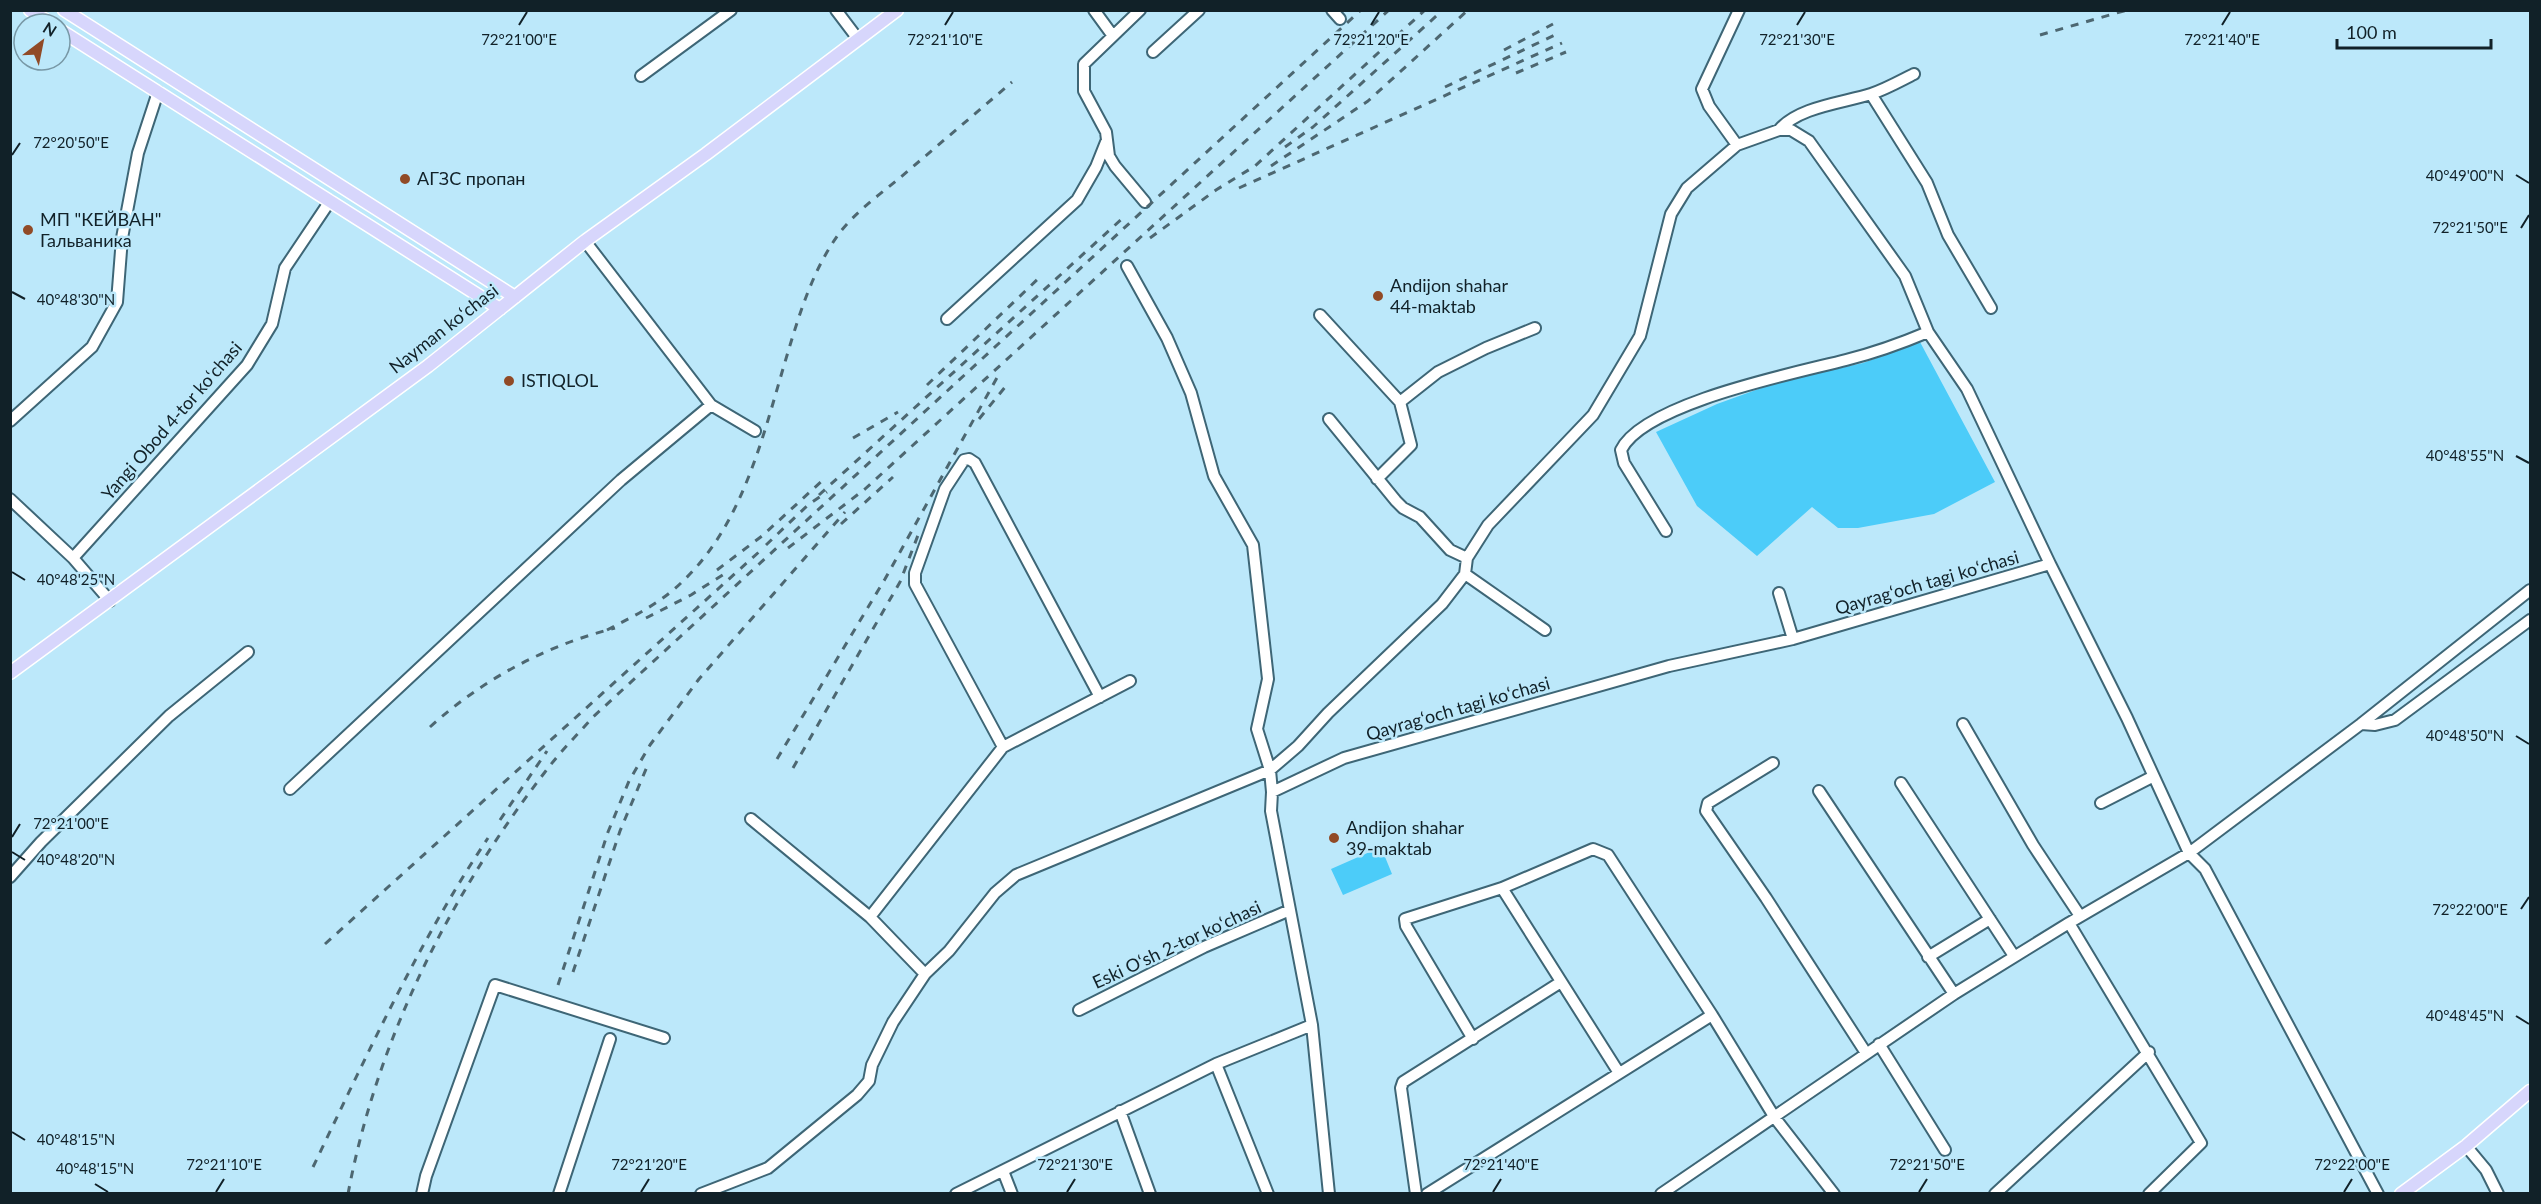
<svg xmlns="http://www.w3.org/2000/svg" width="2541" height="1204" viewBox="0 0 2541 1204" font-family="Lato,sans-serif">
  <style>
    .green { fill: #4cccf9 }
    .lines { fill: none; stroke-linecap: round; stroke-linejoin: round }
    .minor-casing { stroke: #3e6676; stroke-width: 14 }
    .major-casing { stroke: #fff; stroke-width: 15 }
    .minor { stroke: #fff; stroke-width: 10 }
    .major { stroke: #d7d6fc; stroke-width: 12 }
    .rail { stroke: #4d6771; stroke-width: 3; stroke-dasharray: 8 8; stroke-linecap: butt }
    .ticks { fill: none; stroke: #112128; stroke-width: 2 }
    .poi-dot { fill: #914a26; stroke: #bce8fa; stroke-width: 2 }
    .labels { text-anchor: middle; stroke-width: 5; stroke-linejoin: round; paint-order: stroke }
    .poi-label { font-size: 18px; fill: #112128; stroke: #bce8fa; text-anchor: start }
    .street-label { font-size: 18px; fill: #112128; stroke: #bce8fa }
    .ticks-label { font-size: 15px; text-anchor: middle; fill: #112128; stroke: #bce8fa; stroke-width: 5; stroke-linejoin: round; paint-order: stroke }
  </style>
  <rect width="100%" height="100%" fill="#bce8fa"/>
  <path class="green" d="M1920,342L1995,482L1934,514L1858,528H1838L1812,507L1757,556L1697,506L1656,432L1717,404L1781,381L1863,363Z
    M1381,847L1392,874L1343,895L1331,869Z"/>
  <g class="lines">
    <g class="minor-casing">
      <path id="minor" d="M836,10L858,39
        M1094,10L1113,36
        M1140,10L1084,64V91L1106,132L1109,156L1115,166L1145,202
        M1332,10L1340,19
        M1153,52L1199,10
        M641,76L731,10
        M1871,94L1927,183L1948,235L1991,308
        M1779,130C1798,107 1842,103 1871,94C1886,89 1900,81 1914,74
        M1737,145L1709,106L1702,89L1739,10
        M1127,266L1167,338L1191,393L1214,476L1253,545L1268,679L1257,729L1270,770L1272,792L1271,811L1312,1025L1329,1194
        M1320,315L1400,402L1411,445L1377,479
        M947,319L1077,200L1096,167L1106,142
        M1400,402L1438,372L1486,348L1535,328
        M711,405L755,431
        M1329,419L1396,501L1403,508L1420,517L1450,550L1467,558
        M10,421L92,347L117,302L122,238L138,153L158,92
        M10,499L73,558L110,601
        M1666,531L1624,463L1621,450C1644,403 1796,373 1846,360C1874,353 1902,343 1928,332
        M73,558L247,365L272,324L285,268L330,201
        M2050,564L2127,718L2189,853L2205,869L2378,1194
        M1465,574L1545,630
        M1779,593L1793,639
        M1963,724L2033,845L2080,916
        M2361,724L2375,725L2395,720L2530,620
        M1003,747L915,584V573L945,489L964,460L969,459L975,463L1100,697
        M1773,763L1708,803L1706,811L1766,898L1866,1053
        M1901,783L2014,956
        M290,789L621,480L711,405L585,241
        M1819,791L1954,994
        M2101,803L2152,777
        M751,819L870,917L925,974
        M10,877L41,842L169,716L248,652
        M1502,888L1619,1073
        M870,917L1003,747L1130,681
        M2069,923L2201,1143L2149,1194
        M1928,957L1990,919
        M1079,1010L1204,947L1290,910
        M1473,1039L1406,926L1405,919L1502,888L1593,849L1608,855L1712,1015
        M1879,1044L1945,1150
        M1216,1064L1268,1194
        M1120,1111L1150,1194
        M2466,1146L2486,1170L2498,1194
        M1003,1171L1012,1194
        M422,1194L426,1176L495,985L664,1038
        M559,1194L610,1039
        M701,1194L768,1168L857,1095L869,1081L872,1065L893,1022L925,974L949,951L995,893L1016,875L1270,770L1298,746L1328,713L1442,604L1465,574L1467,558L1488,525L1593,415L1640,336L1671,214L1687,188L1737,145L1779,130H1791L1809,141L1905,276L1928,332L1967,389L2050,564L1793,639L1669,666L1344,758L1272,792
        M956,1194L1216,1064L1312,1025
        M1416,1194L1401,1088L1403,1082L1561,982
        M1427,1194L1712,1015L1775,1118L1834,1194
        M1661,1194L1954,994L2069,923L2189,853L2361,724L2530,590
        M1995,1194L2149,1052"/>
    </g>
    <g class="major-casing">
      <path id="major" d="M30,10L51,24
        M64,10L515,297
        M60,30L500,309
        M10,673L428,366L585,241L706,154L897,10
        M2401,1194L2466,1146L2530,1091"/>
    </g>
    <use href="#minor" class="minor"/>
    <use href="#major" class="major"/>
    <path class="rail" d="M2040,35L2127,10
      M1504,50L1553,24
      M1516,73L1566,52
      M1445,87L1557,34
      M1285,147L1313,127L1443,10
      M1271,166L1368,101L1468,10
      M1239,188L1562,43
      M1150,238L1216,190L1255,166L1425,10
      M927,385L1041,276
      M979,419L1006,386
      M853,438L898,412
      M819,495L1125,216
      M841,524L893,477
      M766,545L808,505L827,492
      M788,548L865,489L1389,10
      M717,570L762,536L824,479
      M646,618L691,595L729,571
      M607,630C634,616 661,603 683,581C745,522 764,431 788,352C800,312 813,270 838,235C854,213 879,195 901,177C938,145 975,114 1012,82
      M430,727C483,679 545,646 615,628
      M777,759L885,579L999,374
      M793,768L900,582L920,530
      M500,820L547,751
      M325,944L760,551
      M573,972L620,831L649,762
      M558,985L608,832L629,781L650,745L699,679L845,512
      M313,1167C367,1055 419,941 488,838
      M348,1194C377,1039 450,895 545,772C560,752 577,735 593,717L1361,10"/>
  </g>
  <path class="ticks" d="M519,25L527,12M945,25L953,12M1371,25L1379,12M1797,25L1805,12M2222,25L2230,12M12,155L20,143M2516,175L2529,183M2521,228L2529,215M12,292L25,299M2516,456L2529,463M12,572L25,580M2516,736L2529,744M12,837L20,824M12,852L25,860M2521,909L2529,897M2516,1016L2529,1024M12,1132L25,1140M95,1184L108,1192M216,1192L224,1179M641,1192L649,1179M1067,1192L1075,1179M1493,1192L1501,1179M1919,1192L1927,1179M2344,1192L2352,1179"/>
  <g class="poi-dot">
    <circle cx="405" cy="179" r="6"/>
    <circle cx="28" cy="230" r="6"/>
    <circle cx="1378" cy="296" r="6"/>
    <circle cx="509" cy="381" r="6"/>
    <circle cx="1334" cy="838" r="6"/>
  </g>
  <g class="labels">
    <g class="poi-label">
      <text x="417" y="185">АГЗС пропан</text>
      <text x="40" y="226">МП "КЕЙВАН"<tspan x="40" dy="21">Гальваника</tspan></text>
      <text x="1390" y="292">Andijon shahar<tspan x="1390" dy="21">44-maktab</tspan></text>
      <text x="521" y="387">ISTIQLOL</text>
      <text x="1346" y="834">Andijon shahar<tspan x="1346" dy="21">39-maktab</tspan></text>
    </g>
    <g class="street-label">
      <text transform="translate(444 329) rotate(-38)" y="6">Nayman koʻchasi</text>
      <text transform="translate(172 421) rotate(-49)" y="6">Yangi Obod 4-tor koʻchasi</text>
      <text transform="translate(1927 583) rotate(-16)" y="6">Qayragʻoch tagi koʻchasi</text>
      <text transform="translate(1458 709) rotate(-16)" y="6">Qayragʻoch tagi koʻchasi</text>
      <text transform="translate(1177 945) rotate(-25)" y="6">Eski Oʻsh 2-tor koʻchasi</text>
    </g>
  </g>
  <g class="ticks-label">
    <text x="519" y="45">72°21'00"E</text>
    <text x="945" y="45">72°21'10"E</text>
    <text x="1371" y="45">72°21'20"E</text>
    <text x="1797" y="45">72°21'30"E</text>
    <text x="2222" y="45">72°21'40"E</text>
    <text x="71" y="148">72°20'50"E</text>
    <text x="2465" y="181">40°49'00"N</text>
    <text x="2470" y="233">72°21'50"E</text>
    <text x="76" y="305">40°48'30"N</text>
    <text x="2465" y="461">40°48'55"N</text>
    <text x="76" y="585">40°48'25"N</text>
    <text x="2465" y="741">40°48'50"N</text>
    <text x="71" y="829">72°21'00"E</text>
    <text x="76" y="865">40°48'20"N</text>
    <text x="2470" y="915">72°22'00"E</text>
    <text x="2465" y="1021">40°48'45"N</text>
    <text x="76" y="1145">40°48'15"N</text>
    <text x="224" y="1170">72°21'10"E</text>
    <text x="649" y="1170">72°21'20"E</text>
    <text x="1075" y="1170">72°21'30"E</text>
    <text x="1501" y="1170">72°21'40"E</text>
    <text x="1927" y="1170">72°21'50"E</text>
    <text x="2352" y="1170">72°22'00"E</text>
    <text x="95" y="1174">40°48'15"N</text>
  </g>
  <rect width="2541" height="1204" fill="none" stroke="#112128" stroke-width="24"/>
  <g transform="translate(42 42) rotate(32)"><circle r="28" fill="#bce8fa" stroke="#7898a6" stroke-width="1.5"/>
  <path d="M0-4.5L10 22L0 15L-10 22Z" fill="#914a26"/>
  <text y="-9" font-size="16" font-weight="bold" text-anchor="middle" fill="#112128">N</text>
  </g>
  <path d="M2337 39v9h154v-9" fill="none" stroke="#112128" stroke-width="3"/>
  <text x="2346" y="39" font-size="18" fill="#112128" stroke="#bce8fa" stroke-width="4.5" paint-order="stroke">100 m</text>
</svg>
